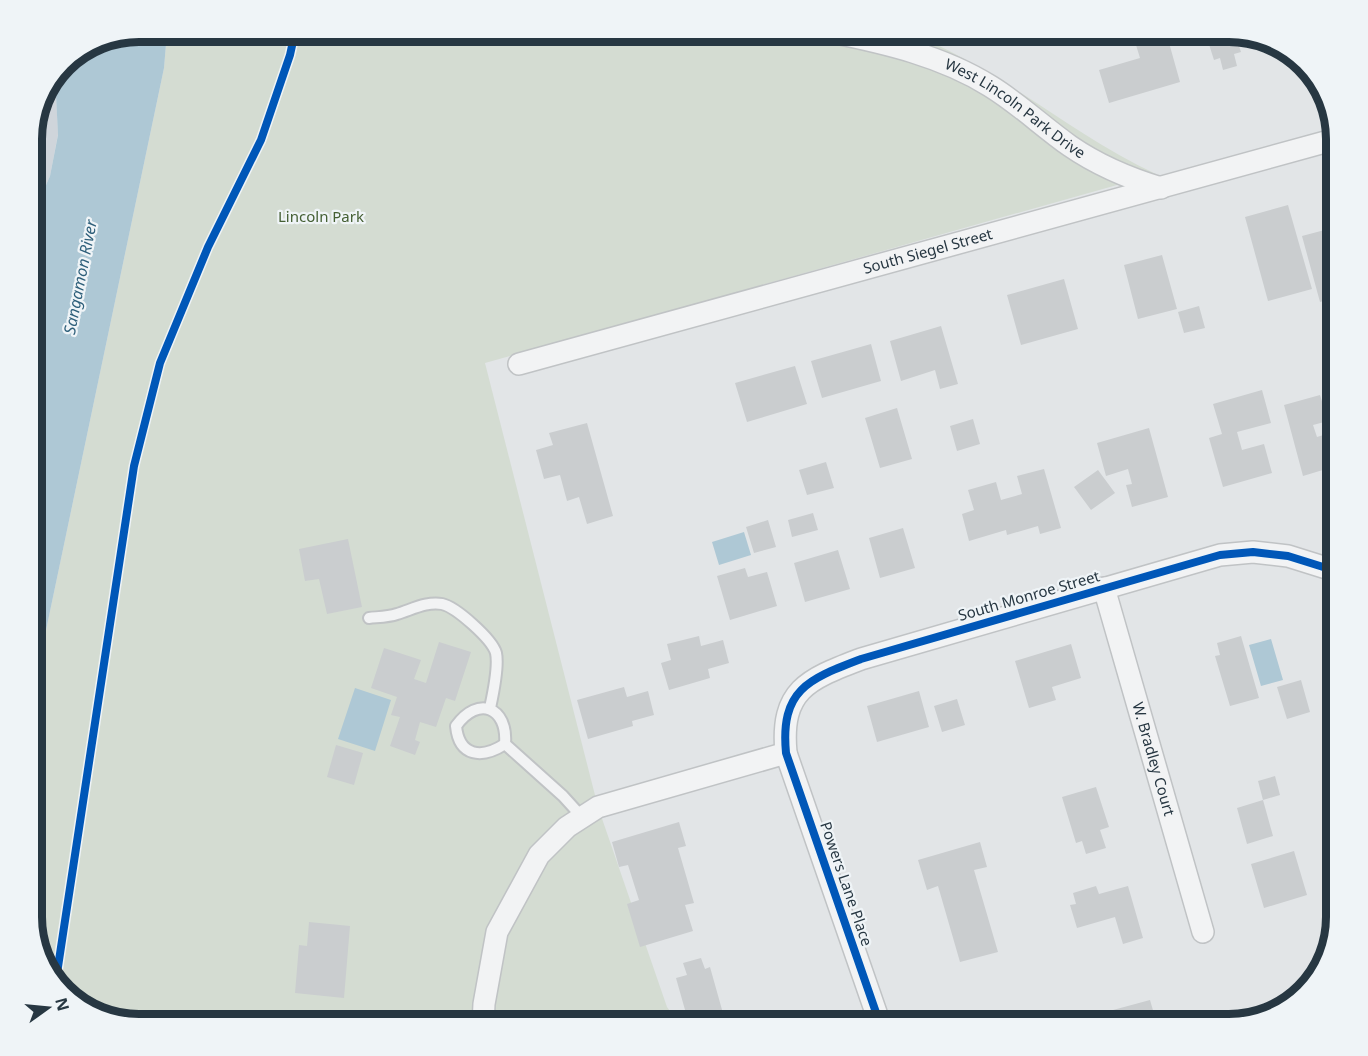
<svg xmlns="http://www.w3.org/2000/svg" width="1368" height="1056" viewBox="0 0 1368 1056" font-family="'Noto Sans',sans-serif">
  <style>
    .built { fill: #cfd5db }
    .green { fill: #d4dcd2 }
    .water { fill: #aec8d5 }
    .building { fill: #cacdcf }
    .lines { fill: none; stroke-linecap: round; stroke-linejoin: round }
    .lane-casing { stroke: #c0c3c5; stroke-width: 14 }
    .street-casing { stroke: #c0c3c5; stroke-width: 24 }
    .lane { stroke: #f2f3f4; stroke-width: 10 }
    .street { stroke: #f2f3f4; stroke-width: 21 }
    .cycleway-casing { stroke: #eff4f7; stroke-width: 11 }
    .cycleway { stroke: #0057b8; stroke-width: 8 }
    .labels { text-anchor: middle; stroke-width: 4.5; stroke-linejoin: round; paint-order: stroke }
    .street-label { font-size: 15px; fill: #273742; stroke: #eff4f7 }
    .park-label { font-size: 15px; fill: #445f33; stroke: #eff4f7 }
    .water-label { font-size: 16px; font-style: italic; fill: #2e5f7a; stroke: #eff4f7 }
    .rim { fill: none; stroke: #273742; stroke-width: 8 }
  </style>
  <rect width="100%" height="100%" fill="#e2e5e7"/>
  <path class="built" d="M55,75L58,134L50,176L32,217V132L43,91Z"/>
  <path class="green" d="M167,32H898C911,36 925,39 937,45C1014,81 1079,138 1156,174L485,363L598,807L667,1007L679,1024H139L73,1002L43,965L32,923V697L164,68Z"/>
  <path class="water" d="M139,32H167L164,68L32,697V217L50,176L58,135L55,75L68,58Z
    M744,532L751,555L719,565L712,542Z
    M1271,639L1283,680L1261,686L1249,645Z
    M355,688L391,700L375,751L338,739Z"/>
  <path class="building" d="M1132,32H1166L1180,82L1109,103L1099,70L1140,58Z
    M1205,32H1229L1235,34L1241,52L1234,54L1237,66L1223,70L1220,58L1214,60Z
    M1288,205L1312,289L1268,301L1245,217Z
    M1336,227V275H1333L1336,297L1320,302L1302,236Z
    M1162,255L1177,309L1138,319L1124,265Z
    M1064,279L1078,329L1021,345L1007,295Z
    M1199,306L1205,328L1184,333L1178,312Z
    M941,326L958,384L940,389L935,370L901,381L890,341Z
    M871,344L881,381L822,398L811,361Z
    M795,366L807,404L747,422L735,383Z
    M1262,390L1271,423L1237,432L1242,450L1264,444L1272,473L1223,487L1209,438L1222,434L1213,404Z
    M1320,395L1328,421L1313,425L1317,437L1336,431V466L1303,476L1284,405Z
    M897,408L912,459L880,468L865,418Z
    M973,419L980,444L957,451L950,426Z
    M587,423L613,516L587,524L579,497L567,501L560,475L544,479L536,450L553,445L549,433Z
    M1149,428L1168,497L1132,507L1126,485L1132,484L1128,469L1106,476L1097,443Z
    M826,462L834,488L807,495L799,470Z
    M1044,469L1061,528L1040,534L1038,526L1007,535L1006,530L969,541L962,514L974,510L968,490L996,482L1001,500L1022,494L1017,476Z
    M1098,470L1115,493L1091,510L1074,487Z
    M813,513L818,530L792,537L788,520Z
    M768,520L776,547L754,553L746,527Z
    M903,528L915,568L880,578L869,538Z
    M348,539L362,607L327,614L319,579L305,581L299,549Z
    M838,550L850,589L805,602L794,563Z
    M745,568L748,577L767,572L777,606L730,620L717,576Z
    M699,636L701,646L723,640L729,663L708,669L710,678L669,690L661,663L671,660L667,644Z
    M1241,636L1259,698L1230,706L1215,656L1220,655L1217,643Z
    M439,642L471,652L455,701L446,698L436,727L420,722L415,740L420,742L415,755L390,746L400,717L391,715L397,697L371,688L384,648L421,660L414,679L426,683Z
    M1071,644L1081,678L1052,687L1056,700L1029,708L1015,661Z
    M1301,680L1310,712L1287,719L1277,687Z
    M624,687L627,697L648,691L654,715L632,721L633,726L588,739L577,700Z
    M919,691L929,727L877,742L867,706Z
    M957,699L965,725L942,732L934,706Z
    M336,745L363,753L354,785L327,777Z
    M1275,776L1280,795L1263,800L1258,781Z
    M1096,787L1109,827L1100,830L1106,848L1086,854L1082,841L1076,843L1062,797Z
    M1263,800L1273,836L1247,844L1237,808Z
    M679,822L686,846L678,848L694,903L685,905L693,931L640,947L627,904L639,900L628,865L619,867L612,842Z
    M980,842L987,867L974,870L998,952L960,962L938,886L927,890L918,860Z
    M1294,851L1307,895L1264,908L1251,864Z
    M1096,886L1099,894L1128,886L1143,938L1123,944L1115,917L1077,928L1070,905L1076,904L1073,893Z
    M309,922L350,926L344,998L295,993L299,945L307,946Z
    M701,958L705,969L710,967L726,1024H689L676,978L687,975L683,963Z
    M1150,1000L1157,1024H1116L1113,1010Z
    M1220,1010L1224,1024H1169Z"/>
  <g class="lines">
    <g class="lane-casing">
      <path id="lane" d="M369,618C378,617 388,617 397,614C411,610 427,601 442,604C456,607 492,639 496,653C499,667 493,694 490,708
        M505,744C508,707 478,695 456,726C459,757 482,759 505,744L563,796L582,817"/>
    </g>
    <g class="street-casing">
      <g id="street">
        <path id="s1" d="M831,32C885,43 942,56 990,86C1018,103 1043,127 1070,146C1099,166 1128,178 1161,188"/>
        <path id="s2" d="M519,364L1336,139"/>
        <path id="s3" d="M1104,588L1203,932"/>
        <path d="M483,1024L484,1004L497,932L539,855L567,827L598,807L786,753"/>
        <path d="M880,1024L786,753C780,689 809,679 861,659L1220,555L1253,552L1288,556L1336,571"/>
      </g>
    </g>
    <use href="#lane" class="lane"/>
    <use href="#street" class="street"/>
    <g class="cycleway-casing">
      <path id="cycleway" d="M56,980L134,466L160,363L208,247L261,140L290,55L295,32
        M880,1024L786,753C780,689 809,679 861,659L1220,555L1253,552L1288,556L1336,571"/>
    </g>
    <use href="#cycleway" class="cycleway"/>
  </g>
  <g class="labels">
    <g class="street-label">
      <text dy="5" stroke="none"><textPath href="#s1" startOffset="202">West Lincoln Park Drive</textPath></text>
      <text dy="5" stroke="none"><textPath href="#s2" startOffset="424">South Siegel Street</textPath></text>
      <text transform="translate(1029 596) rotate(-16)" y="5">South Monroe Street</text>
      <text dy="5" stroke="none"><textPath href="#s3" startOffset="178">W. Bradley Court</textPath></text>
      <text transform="translate(846 884) rotate(71)" y="5">Powers Lane Place</text>
    </g>
    <g class="park-label">
      <text x="321" y="222">Lincoln Park</text>
    </g>
    <g class="water-label">
      <text transform="translate(80 277) rotate(-79)" y="6">Sangamon River</text>
    </g>
  </g>
  <path d="M0 0H1368V1056H0ZM139 42H1229A97 97 0 0 1 1326 139V917A97 97 0 0 1 1229 1014H139A97 97 0 0 1 42 917V139A97 97 0 0 1 139 42Z" fill="#eff4f7" fill-rule="evenodd"/>
  <path class="rim" d="M139 42H1229A97 97 0 0 1 1326 139V917A97 97 0 0 1 1229 1014H139A97 97 0 0 1 42 917V139A97 97 0 0 1 139 42Z"/>
  <g transform="translate(48 1008) rotate(75)" stroke="#eff4f7" stroke-width="4.5" paint-order="stroke">
  <path d="M0-4.5L10 22L0 15L-10 22Z" fill="#273742"/>
  <text y="-9" font-size="16" font-weight="bold" text-anchor="middle" fill="#273742">N</text>
  </g>
</svg>
